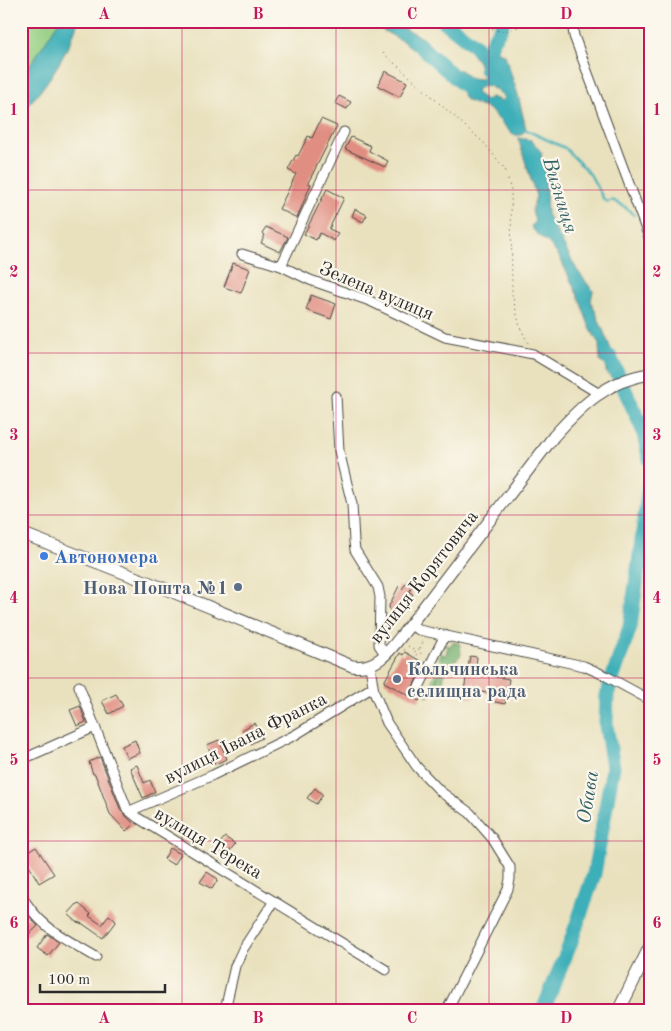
<svg xmlns="http://www.w3.org/2000/svg" width="671" height="1031" viewBox="0 0 671 1031" font-family="'Old Standard TT',serif">
  <style>
    .green { fill: #95cf83; stroke: #607d57 }
    .forest { fill: #78b271; stroke: #526e4e }
    .water { fill: #3eafb8; stroke: #346d72; fill-rule: evenodd }
    .lines { fill: none; stroke-linecap: round; stroke-linejoin: round }
    .stream { stroke: #3eafb8; stroke-width: 2.5 }
    .river { stroke: #3eafb8; stroke-width: 15 }
    .building { fill: #e18e82 }
    .minor-casing { stroke: #484641; stroke-width: 11 }
    .major-casing { stroke: #484641; stroke-width: 13 }
    .highway-casing { stroke: #484641; stroke-width: 14 }
    .path { stroke: #484641; stroke-width: 1; stroke-dasharray: 1 4; stroke-linecap: butt }
    .minor { stroke: #fff; stroke-width: 9 }
    .major { stroke: #fff; stroke-width: 11 }
    .highway { stroke: #fff; stroke-width: 12 }
    .grid { fill: none; stroke: #c2185b; stroke-width: 1; stroke-opacity: 0.55 }
    .shop-dot { fill: #3f7fe0; stroke: #fbf7ec; stroke-width: 2 }
    .service-dot { fill: #5c6f8a; stroke: #fbf7ec; stroke-width: 2 }
    .labels { text-anchor: middle; stroke-width: 4.5; stroke-linejoin: round; paint-order: stroke }
    .street-label { font-size: 19px; fill: #2b2b2b; stroke: #fbf7ec }
    .shop-label { font-size: 19px; font-weight: bold; fill: #366cbe; stroke: #fbf7ec; text-anchor: start }
    .service-label { font-size: 19px; font-weight: bold; fill: #4e5e75; stroke: #fbf7ec; text-anchor: end }
    .water-label { font-size: 20px; font-style: italic; fill: #336063; stroke: #fbf7ec }
    .neatline { fill: none; stroke: #c2185b; stroke-width: 2 }
    .grid-label { font-size: 16px; text-anchor: middle; font-weight: bold; fill: #c2185b }
  </style>
  <rect width="100%" height="100%" fill="#fbf7ec"/>
  <filter id="ink" filterUnits="userSpaceOnUse"><feTurbulence type="fractalNoise" baseFrequency=".02" numOctaves="2"/><feDisplacementMap in="SourceGraphic" scale="10" xChannelSelector="R" yChannelSelector="G"/><feConvolveMatrix kernelMatrix="1 2 1 2 8 2 1 2 1" color-interpolation-filters="sRGB"/></filter>
  <filter id="wash" filterUnits="userSpaceOnUse"><feTurbulence type="fractalNoise" baseFrequency=".0096" numOctaves="4" result="noise"/><feDisplacementMap in="SourceGraphic" scale="20" xChannelSelector="R" yChannelSelector="G"/><feGaussianBlur stdDeviation="1.12" result="paint"/><feColorMatrix in="noise" values="0 0 0 0 0 0 0 0 0 0 0 0 0 0 0 0 0 1.4 0 .05"/><feComposite in="paint" operator="in"/></filter>
  <g filter="url(#wash)">
    <rect width="100%" height="100%" fill="#e9e1be"/>
    <path class="green" d="M21,21H59L21,79Z
      M442,643L448,645V647L442,645L440,653L445,655L429,697L426,696L440,660L438,657Z"/>
    <path class="forest" d="M453,642L460,644L461,655L456,660L445,666L443,685L441,688L435,689L431,687L435,683L444,662L441,656L442,655H446L447,649Z"/>
    <path class="water" d="M59,21H78C70,49 44,93 21,111V79Z
      M366,21L396,22L403,28L421,37L434,49V57L417,52L404,42Z
      M479,45C487,51 496,50 505,55L518,95L526,129L521,135H513L489,109L474,104L466,100L461,91L448,80L459,69L470,78L480,79L483,76L478,62L472,54ZM486,85L497,90L504,97L502,101L491,97L486,100L476,93L477,89Z
      M518,138L531,140L542,153L541,157L545,172L547,214L577,270L593,291L591,301L621,373L611,378L606,372V365L600,362L599,344L590,328L579,298L560,258L549,243L540,237L531,227L535,221L532,210L536,196Z"/>
    <g class="lines">
      <path class="stream" d="M524,129L565,148L590,174L604,200L608,202L612,200L625,207L634,215"/>
      <path class="river" d="M444,21L473,44L486,59
        M419,45L467,88
        M486,69C486,59 489,50 493,40C497,34 502,28 503,21
        M610,357L643,430L650,460
        M650,478L640,555L650,564
        M543,1010L569,947L594,874L613,767L606,725L607,694L630,627L640,555"/>
    </g>
    <g id="blocks">
      <path class="building" d="M385,71L407,82L400,97L378,86Z
        M339,96L351,102L347,109L335,103Z
        M321,119L337,126L308,183L311,184L297,218L279,209L296,174L288,170L296,155L298,156L308,136L312,138Z
        M351,137L371,146L369,151L388,161L385,167L345,149Z
        M327,189L344,198L329,229L338,233L334,241L320,233L316,240L304,234Z
        M355,209L367,215L363,222L352,216Z
        M266,227L288,237L280,252L261,243L265,235L262,233Z
        M233,263L250,269L241,293L224,287Z
        M311,295L336,304L331,319L306,310Z
        M408,581L414,584L409,592L413,594L401,611L395,614L390,611L389,606L399,586L402,589Z
        M405,652L422,662L420,666L422,667L413,687L417,693L424,691L419,701L384,682L400,653L403,655Z
        M470,656L477,657L475,673L509,679L505,704L491,701L492,694L476,691L474,698L463,696Z
        M116,694L123,706L109,714L102,701Z
        M80,706L86,722L77,726L70,710Z
        M254,723L262,738L250,744L242,730Z
        M135,740L140,753L127,758L122,746Z
        M219,740L227,759L215,764L207,745Z
        M100,757L121,811L134,824L126,831L110,814L95,774H93L89,762Z
        M137,765L144,783L150,780L155,792L143,798L130,768Z
        M315,788L323,795L316,804L307,798Z
        M21,813L29,828L21,832Z
        M225,837L235,844L226,856L216,848Z
        M36,847L54,874L39,883L23,855Z
        M170,848L181,854L174,865L164,859Z
        M207,872L218,879L212,889L200,882Z
        M78,903L91,914L89,916L102,925L109,915L116,921L103,938L83,924L77,922L68,914Z
        M29,916L38,926L26,937L21,932V923Z
        M47,934L59,942L48,956L37,948Z"/>
    </g>
  </g>
  <g filter="url(#ink)">
    <use href="#blocks" fill-opacity="0" stroke="#484641" stroke-width="1"/>
    <g class="lines">
      <g class="minor-casing">
        <path id="minor" d="M572,21L574,36L650,240
          M344,132L281,266L310,280L370,301L445,337L533,354L598,393
          M242,254L281,266
          M336,396L339,451L352,504L354,542L355,550L378,587L380,597L379,645L385,654
          M410,625L419,630L584,666L606,676L650,700
          M370,666L374,692L387,723L417,767L441,792L470,813L492,838L510,867V879L508,889L447,1010
          M79,686L127,809L138,818L386,970
          M419,687L445,635
          M21,760L95,727
          M130,811L213,775L295,735L373,687
          M21,894C39,928 65,938 96,957
          M225,1010L235,966L243,949L274,901"/>
      </g>
      <g class="major-casing">
        <path id="major" d="M21,533L168,590L352,666C380,671 394,644 410,625L554,436C581,406 607,380 650,374"/>
      </g>
      <g class="highway-casing">
        <path id="highway" d="M619,1010L650,947"/>
      </g>
      <path class="path" d="M486,21C494,40 519,27 532,21
        M383,53L484,143L505,169L511,191L512,294L520,327L528,343
        M408,646L415,650
        M420,648L424,640
        M415 652a3 3 0 1 1 6 0a3 3 0 1 1-6 0Z
        M402,655L406,647"/>
      <use href="#minor" class="minor"/>
      <use href="#major" class="major"/>
      <use href="#highway" class="highway"/>
    </g>
  </g>
  <path class="grid" d="M182,21V1010M336,21V1010M489,21V1010M21,190H650M21,353H650M21,515H650M21,678H650M21,841H650"/>
  <circle class="shop-dot" cx="44" cy="556" r="5"/>
  <g class="service-dot">
    <circle cx="238" cy="587" r="5"/>
    <circle cx="397" cy="679" r="5"/>
  </g>
  <g class="labels">
    <g class="street-label">
      <text transform="translate(377 290) rotate(23)" y="7">Зелена вулиця</text>
      <text transform="translate(423 576) rotate(-52)" y="7">вулиця Корятовича</text>
      <text transform="translate(245 737) rotate(-27)" y="7">вулиця Івана Франка</text>
      <text transform="translate(209 842) rotate(31)" y="7">вулиця Терека</text>
    </g>
    <g class="shop-label">
      <text x="54" y="563">Автономера</text>
    </g>
    <g class="service-label">
      <text x="228" y="594">Нова Пошта №1</text>
      <text x="407" y="675" text-anchor="start">Кольчинська<tspan x="407" dy="22">селищна рада</tspan></text>
    </g>
    <g class="water-label">
      <text transform="translate(561 195) rotate(73)" y="7">Визниця</text>
      <text transform="translate(587 797) rotate(-81)" y="7">Обава</text>
    </g>
  </g>
  <rect width="671" height="1031" fill="none" stroke="#fbf7ec" stroke-width="55"/>
  <path d="M40 984v8h125v-8" fill="none" stroke="#2b2b2b" stroke-width="2.5"/>
  <text x="48" y="984" font-size="15" fill="#2b2b2b" stroke="#fbf7ec" stroke-width="4" paint-order="stroke">100 m</text>
  <rect x="28" y="28" width="616" height="976" class="neatline"/>
  <g class="grid-label">
    <text x="104" y="19">A</text>
    <text x="258" y="19">B</text>
    <text x="412" y="19">C</text>
    <text x="566" y="19">D</text>
    <text x="14" y="115">1</text>
    <text x="657" y="115">1</text>
    <text x="14" y="277">2</text>
    <text x="657" y="277">2</text>
    <text x="14" y="440">3</text>
    <text x="657" y="440">3</text>
    <text x="14" y="603">4</text>
    <text x="657" y="603">4</text>
    <text x="14" y="765">5</text>
    <text x="657" y="765">5</text>
    <text x="14" y="928">6</text>
    <text x="657" y="928">6</text>
    <text x="104" y="1023">A</text>
    <text x="258" y="1023">B</text>
    <text x="412" y="1023">C</text>
    <text x="566" y="1023">D</text>
  </g>
</svg>
